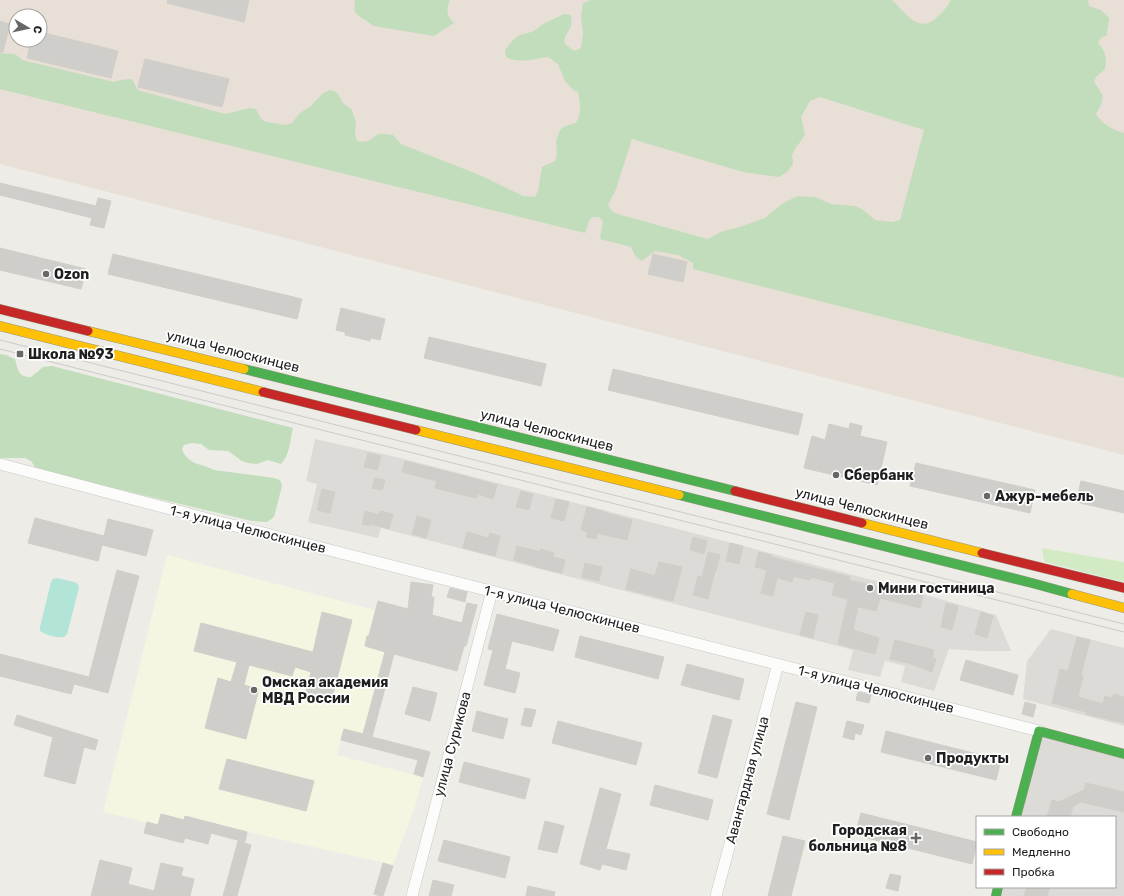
<svg xmlns="http://www.w3.org/2000/svg" width="1124" height="896" viewBox="0 0 1124 896" font-family="Rubik,sans-serif">
  <style>
    .residential { fill: #dcdbd8 }
    .education { fill: #f4f6e2 }
    .military { fill: #e8dfd6; fill-rule: evenodd }
    .grass { fill: #d3ebc5 }
    .forest { fill: #c2ddbc; fill-rule: evenodd }
    .pitch { fill: #b2e5d8 }
    .building { fill: #cfceca; stroke: #d0cec8 }
    .lines { fill: none; stroke-linecap: round; stroke-linejoin: round }
    .street-casing { stroke: #c6c6c3; stroke-width: 12 }
    .fast-casing { stroke: #91977e; stroke-width: 10 }
    .slow-casing { stroke: #91977e; stroke-width: 10 }
    .jam-casing { stroke: #91977e; stroke-width: 10 }
    .street { stroke: #fcfcfb; stroke-width: 11 }
    .fast { stroke: #4caf50; stroke-width: 9 }
    .slow { stroke: #ffc107; stroke-width: 9 }
    .jam { stroke: #c62828; stroke-width: 9 }
    .tram { stroke: #cbcbca; stroke-width: 1 }
    .poi-dot { fill: #676765; stroke: #fff; stroke-width: 1.5 }
    .labels { text-anchor: middle; stroke-width: 3.5; stroke-linejoin: round; paint-order: stroke }
    .poi-label { font-size: 14px; font-weight: bold; fill: #1f1f1f; stroke: #fff; text-anchor: start }
    .street-label { font-size: 14px; fill: #1f1f1f; stroke: #fff }
  </style>
  <rect width="100%" height="100%" fill="#edece7"/>
  <path class="residential" d="M315,439L396,457L709,537L891,585L996,615L1011,651H980L949,649L934,691L901,682L905,666L885,661L880,677L848,670L853,650L381,528L378,538L308,522L317,484L306,481Z
    M1051,629L1124,648V726L1023,699L1027,661Z
    M1041,736L1124,759V896H1000L1003,887H1115V817H1021Z"/>
  <path class="education" d="M167,555L375,610L365,646L385,652L363,734L344,729L337,755L423,777L415,807L393,865L247,832L186,816L184,820L161,814L158,825L103,812Z"/>
  <path class="military" d="M0,0H1124V455L0,164ZM16,16H40V40H16Z"/>
  <path class="grass" d="M1042,548L1124,562V582L1045,562L1043,557Z"/>
  <path class="forest" d="M355,0H450C446,11 446,15 454,23L434,36L374,26L359,16L354,11Z
    M591,0H892C905,12 919,35 937,17C943,12 947,7 951,0H1088L1089,6L1101,10L1109,18L1107,35L1101,38L1098,42C1106,54 1107,55 1105,69L1096,77L1094,82C1105,97 1105,98 1096,114C1101,124 1114,130 1124,133V378L693,269V263L678,255L655,251L642,261L636,257L631,247L600,239L603,221L599,217H593L589,221L585,233L0,89V53C10,55 15,51 22,60L114,82L120,80L132,79L138,90L225,114L250,108L256,109L261,119L267,122L286,125L292,123L300,113L311,106L323,93L330,90L336,92L340,97L342,102L352,110L356,123L355,134L357,141C371,144 370,137 380,134C383,133 389,135 393,135L401,144L482,176L523,196L535,197L538,191L542,167L555,161L557,155L556,142L560,130L565,126L576,123C582,113 580,103 578,92L573,90L565,81L558,64L548,57C534,59 520,64 506,57L505,50L514,39L520,35L531,32L537,29L541,25L564,14L571,15C574,31 565,30 564,43L574,51L581,48L583,34L581,16L583,3ZM820,97L924,130L900,220L892,222L875,220L862,209L855,206L831,204L815,197L798,196L783,203L765,218L740,227L723,231L708,239L621,215L613,212L608,205L616,189L632,139L743,172L779,177L788,171L793,164L792,155L796,147L801,141L805,134L801,117L810,101Z
    M0,354L6,355L15,359C18,370 18,377 31,377L43,367L52,366L293,428C290,440 290,455 281,464L268,460L257,464L248,463L242,461L228,451L209,450L201,444L192,443L184,445L182,449C188,465 200,463 214,470L274,478L280,480L282,486L274,517L267,522L252,521L37,470L31,461L25,458H0Z"/>
  <path class="pitch" d="M57,578L74,582L78,584L79,588L67,634L64,637C57,638 46,635 40,631V627L51,582L53,579Z"/>
  <path class="building" d="M168,0H249L244,22L167,3Z
    M0,21L10,24L3,52H0Z
    M40,32L118,51L111,78L27,58L31,40H40Z
    M145,59L229,79L222,107L138,87Z
    M0,183L96,206L98,198L111,201L104,228L90,225L92,218L0,195Z
    M0,248L86,269L81,289L0,270Z
    M113,254L302,299L297,319L108,274Z
    M653,254L687,262L683,282L648,274Z
    M341,308L385,319L380,340L371,338L370,341L345,335V332L336,330Z
    M429,337L546,364L541,386L424,358Z
    M613,369L803,414L798,435L608,390Z
    M850,423L862,426L860,436L887,442L877,485L804,468L812,436L825,440L829,424L849,429Z
    M368,453L381,456L377,470L364,467Z
    M405,461L461,475L497,485L493,499L478,494L476,498L435,488L437,481L402,472Z
    M916,463L1035,490L1030,513L910,486Z
    M375,478L385,480L382,490L372,488Z
    M1081,481L1124,491V513L1076,502Z
    M322,489L335,492L330,513L317,510Z
    M521,491L533,494L529,510L516,507Z
    M556,499L569,502L564,521L551,518Z
    M587,507L603,511V512L632,520L627,540L597,533L596,539L586,537L588,532L581,530Z
    M365,511L379,515L380,511L393,514L389,529L371,524L370,526L362,524Z
    M417,516L431,520L426,538L412,534Z
    M35,518L104,536L108,519L153,530L146,556L102,545L98,561L28,543Z
    M467,532L488,538L490,533L500,536L495,556L463,548Z
    M693,537L707,541L704,554L690,550Z
    M730,543L743,546L739,564L726,561Z
    M517,546L540,552V549L554,553L553,557L565,560L562,573L536,567V566L514,560Z
    M708,552L720,555L716,571H715L708,599L693,595L698,576L702,577Z
    M759,552L771,555V557L850,577L849,580L898,592L899,589L923,595L920,608L880,598L876,611L858,607L853,630L879,638L875,654L838,644L848,599L832,595L835,583L811,577L810,580L793,576L792,582L777,578L773,596L761,593L767,570L755,567Z
    M659,562L682,567L673,601L626,589L631,569L655,576Z
    M585,563L602,567L599,581L582,577Z
    M117,570L139,576L108,693L74,684L71,694L0,676V654L89,677Z
    M411,582L433,585L431,597H434L432,615L462,623L467,603L477,605L466,646H464L457,671L394,654L372,737L430,752L423,777L414,774L418,760L341,740L344,729L363,734L385,652L365,646L367,636H369L378,601L408,609Z
    M450,588L467,592L465,602L447,597Z
    M946,603L958,606L952,630L941,627Z
    M322,612L352,620L331,702L305,695L311,672L295,667L292,676L249,665L244,685L259,689L246,739L205,728L218,678L231,682L237,662L194,651L201,623L313,652Z
    M806,612L818,615L813,638L800,635Z
    M981,612L993,616L987,638L975,634Z
    M497,614L559,630L553,651L512,641L505,669L520,673L515,693L484,685L493,650L488,649Z
    M580,636L664,657L658,679L575,657Z
    M1077,637L1090,640L1081,675L1083,676L1078,697L1103,704L1105,696L1112,698L1114,694L1124,697V723L1086,714V712L1052,703L1060,669L1068,671Z
    M895,640L934,650L932,657L936,659L932,672L908,663L890,659Z
    M966,660L1018,675L1013,695L960,680Z
    M687,664L744,679L739,700L681,685Z
    M413,687L437,693L430,721L405,714Z
    M858,692L871,695L869,703L856,700Z
    M796,702L817,707L789,820L767,814Z
    M1025,702L1036,705L1033,717L1022,714Z
    M525,708L536,710L531,727L521,725Z
    M477,711L508,719L503,739L472,731Z
    M17,715L98,740L95,750L84,747L75,784L44,776L53,737L14,725Z
    M713,715L732,720L717,778L698,773Z
    M558,721L642,743L636,765L552,743Z
    M847,721L864,725L861,735L855,733L854,740L843,737Z
    M886,731L1001,760L996,780L881,752Z
    M227,759L314,781L306,811L219,789Z
    M464,762L530,779L525,799L459,782Z
    M1086,783L1124,792V812L1081,802L1073,806L1070,817H1047L1052,800L1059,802L1084,790Z
    M655,785L713,800L708,820L650,805Z
    M600,788L621,794L606,849L630,854L626,870L602,864L600,870L580,864Z
    M861,813L977,842L972,864L855,835Z
    M161,814L184,820L185,816L247,832L245,842L211,833L208,844L185,838L183,843L144,833L147,822L158,825Z
    M545,821L564,826L557,853L538,849Z
    M783,836L805,841L801,857L791,896H768Z
    M444,840L510,857L505,878L438,861Z
    M238,841L251,845L237,896H223Z
    M100,860L132,868L128,884L154,891L161,863L183,868L181,876L194,879L190,896H91Z
    M383,863L393,866L383,896H380L374,894Z
    M890,874L901,876L898,891L886,888Z
    M433,880L454,885L451,896H429Z
    M528,886L555,892L554,896H526Z
    M1027,887H1050L1047,896H1024Z"/>
  <g class="lines">
    <g class="street-casing">
      <path id="street" d="M0,464L212,520L1039,731
        M412,896L492,591
        M716,896L778,664"/>
    </g>
    <g class="fast-casing">
      <path id="fast" d="M244,369L735,491
        M679,495L1032,583L1072,594
        M1016,817L1039,731L1124,754
        M996,896L998,887"/>
    </g>
    <g class="slow-casing">
      <path id="slow" d="M0,326L263,392
        M88,331L244,369
        M416,430L679,495
        M862,523L982,553
        M1072,594L1124,608"/>
    </g>
    <g class="jam-casing">
      <path id="jam" d="M0,309L88,331
        M263,392L416,430
        M735,491L862,523
        M982,553L1124,588"/>
    </g>
    <use href="#street" class="street"/>
    <use href="#fast" class="fast"/>
    <use href="#slow" class="slow"/>
    <use href="#jam" class="jam"/>
    <path class="tram" d="M0,340L1124,624
      M0,349L1124,632"/>
  </g>
  <g class="poi-dot">
    <circle cx="46" cy="274" r="4"/>
    <rect x="16" y="350" width="8" height="8" rx="2"/>
    <circle cx="836" cy="475" r="4"/>
    <circle cx="987" cy="496" r="4"/>
    <circle cx="870" cy="588" r="4"/>
    <circle cx="254" cy="690" r="4"/>
    <circle cx="928" cy="758" r="4"/>
    <path d="M914 832h4v4h4v4h-4v4h-4v-4h-4v-4h4z"/>
  </g>
  <g class="labels">
    <g class="poi-label">
      <text x="54" y="279">Ozon</text>
      <text x="28" y="359">Школа №93</text>
      <text x="844" y="480">Сбербанк</text>
      <text x="995" y="501">Ажур-мебель</text>
      <text x="878" y="593">Мини гостиница</text>
      <text x="262" y="687">Омская академия<tspan x="262" dy="16">МВД России</tspan></text>
      <text x="936" y="763">Продукты</text>
      <text x="907" y="835" text-anchor="end">Городская<tspan x="907" dy="16">больница №8</tspan></text>
    </g>
    <g class="street-label">
      <text transform="translate(233 351) rotate(14)" y="5">улица Челюскинцев</text>
      <text transform="translate(547 430) rotate(14)" y="5">улица Челюскинцев</text>
      <text transform="translate(862 508) rotate(14)" y="5">улица Челюскинцев</text>
      <text transform="translate(248 529) rotate(14)" y="5">1-я улица Челюскинцев</text>
      <text transform="translate(562 609) rotate(14)" y="5">1-я улица Челюскинцев</text>
      <text transform="translate(876 689) rotate(14)" y="5">1-я улица Челюскинцев</text>
      <text transform="translate(452 744) rotate(-75)" y="5">улица Сурикова</text>
      <text transform="translate(747 780) rotate(-75)" y="5">Авангардная улица</text>
    </g>
  </g>
  <rect x="976" y="816" width="140" height="72" fill="#ffffff" stroke="#a5a5a5"/>
  <rect x="984" y="829" width="20" height="6" fill="#4caf50" stroke="#a5a5a5"/>
  <text x="1012" y="836" font-size="12" fill="#1f1f1f">Свободно</text>
  <rect x="984" y="849" width="20" height="6" fill="#ffc107" stroke="#a5a5a5"/>
  <text x="1012" y="856" font-size="12" fill="#1f1f1f">Медленно</text>
  <rect x="984" y="869" width="20" height="6" fill="#c62828" stroke="#a5a5a5"/>
  <text x="1012" y="876" font-size="12" fill="#1f1f1f">Пробка</text>
  <g transform="translate(28 28) rotate(99)"><circle r="19" fill="#ffffff" stroke="#a5a5a5"/>
  <path d="M0-3L7 15L0 10L-7 15Z" fill="#676765"/>
  <text y="-6" font-size="11" font-weight="bold" text-anchor="middle" fill="#1f1f1f">С</text>
  </g>
</svg>
